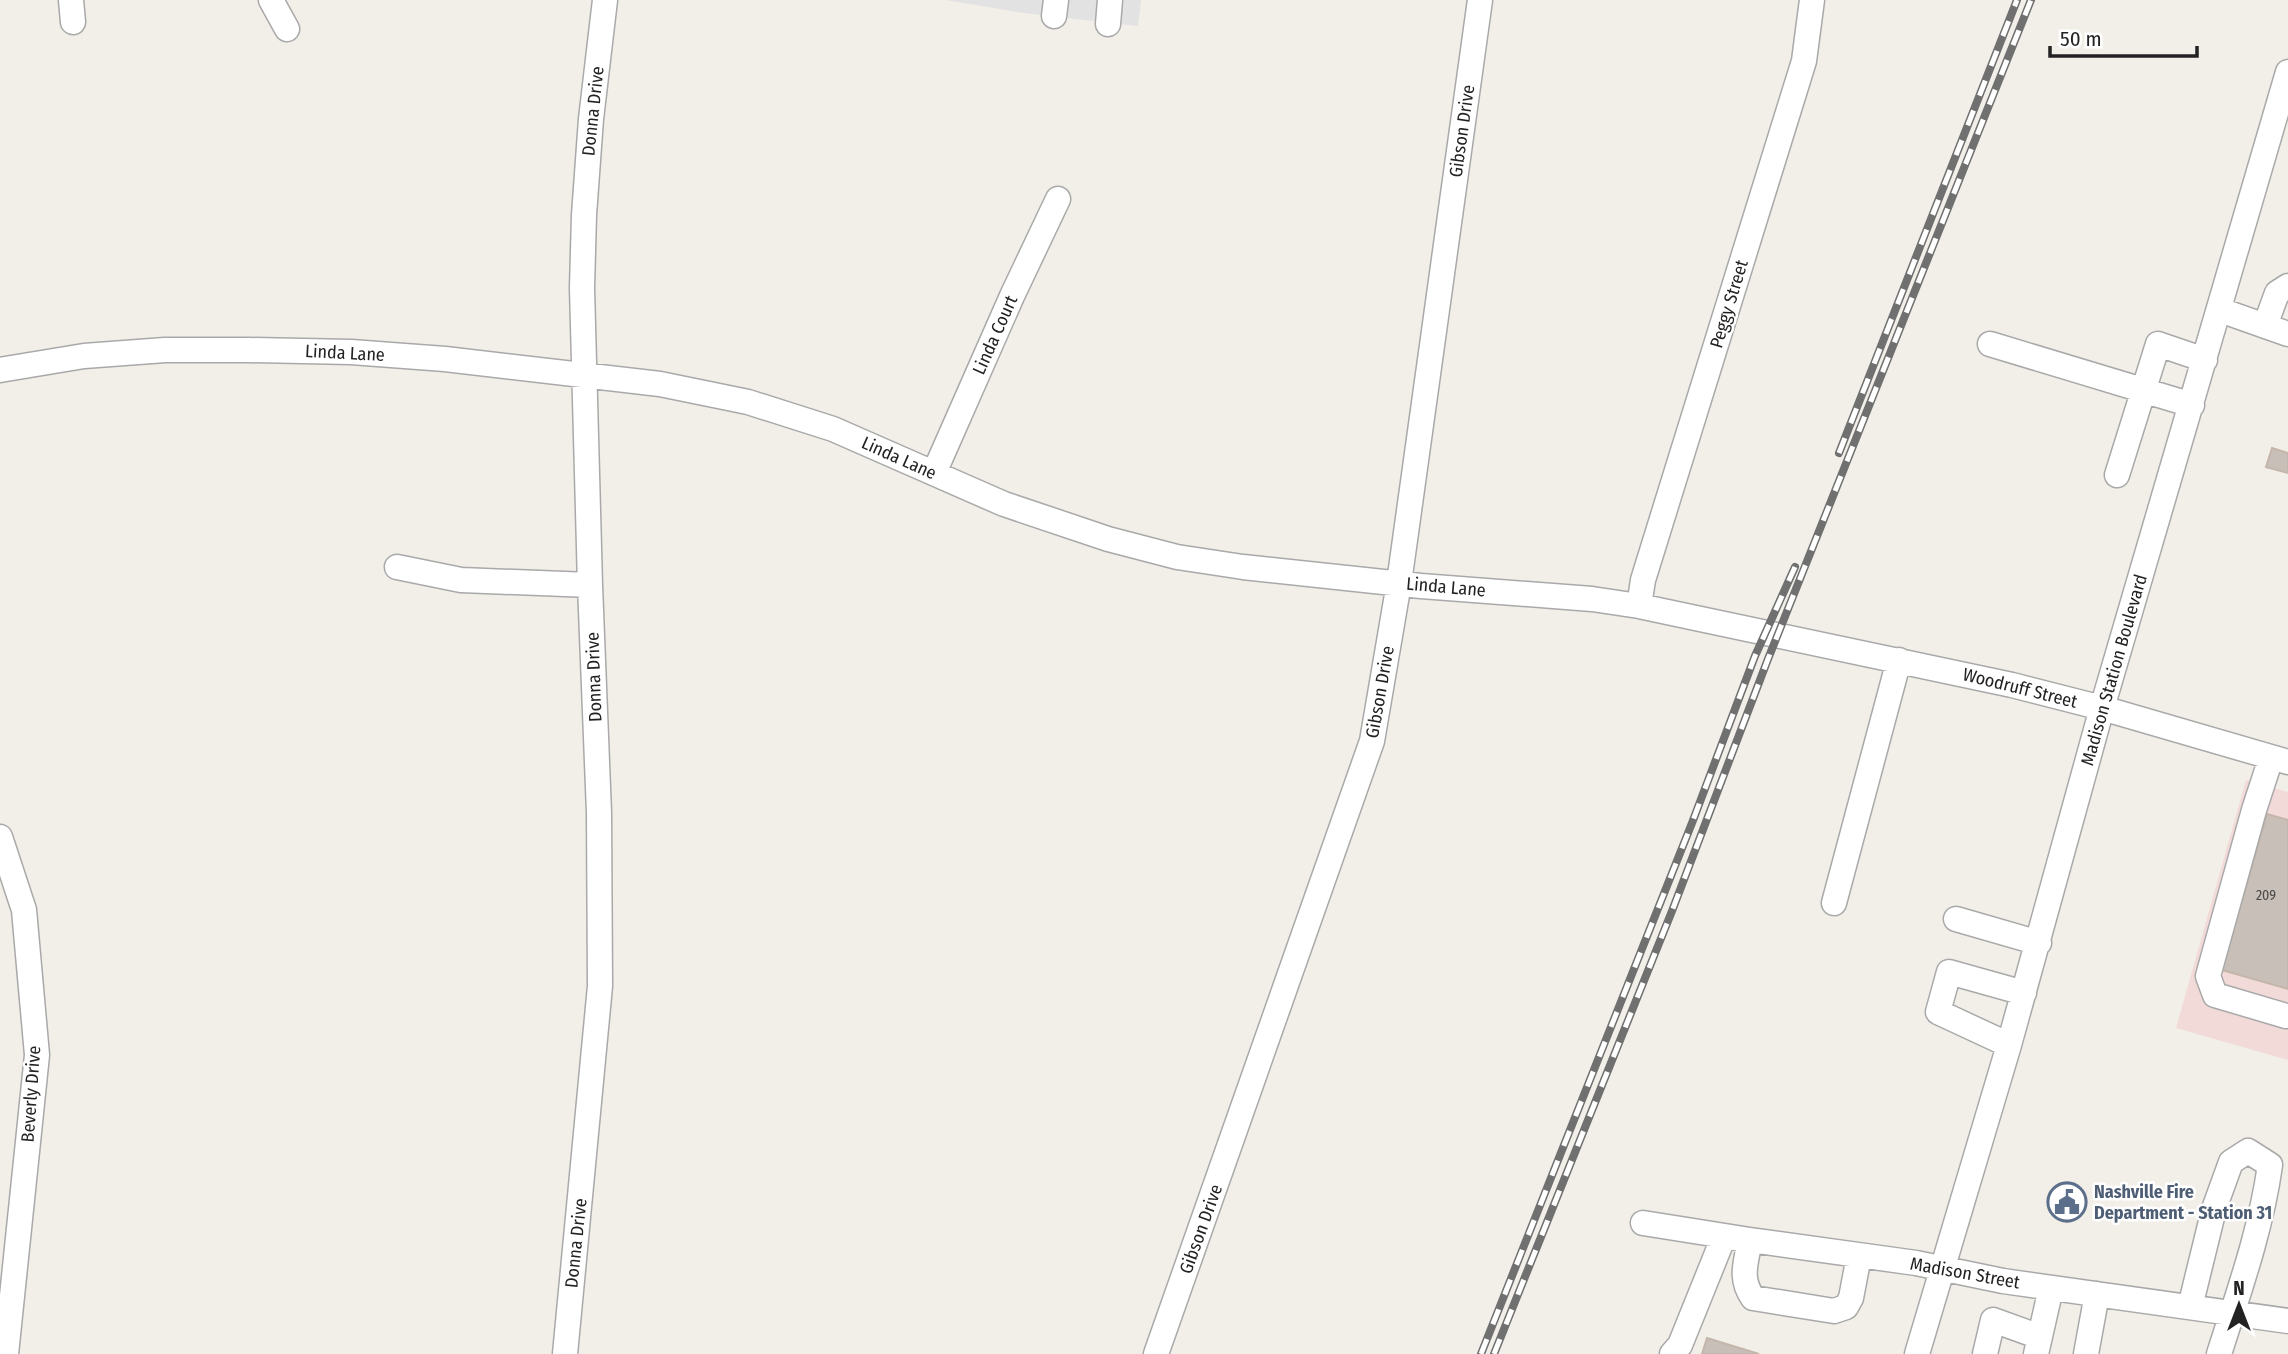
<svg xmlns="http://www.w3.org/2000/svg" width="2288" height="1354" viewBox="0 0 2288 1354" font-family="'Fira Sans Condensed',sans-serif">
  <style>
    .commercial { fill: #f2dad9 }
    .parking { fill: #e2e2e2 }
    .building { fill: #c7bfb8; stroke: #c4b6ab; stroke-width: 2 }
    .lines { fill: none; stroke-linecap: round; stroke-linejoin: round }
    .minor-casing { stroke: #a9a9a9; stroke-width: 27 }
    .minor { stroke: #fff; stroke-width: 24 }
    .rail-casing { stroke: #707070; stroke-width: 8 }
    .rail { stroke: #fff; stroke-width: 5; stroke-dasharray: 16; stroke-linecap: butt }
    .labels { text-anchor: middle; stroke-width: 5; stroke-linejoin: round; paint-order: stroke }
    .number-label { font-size: 14px; fill: #4b4948 }
    .street-label { font-size: 18px; fill: #222; stroke: #fff }
    .service-label { font-size: 18px; font-weight: bold; fill: #4e5e75; stroke: #fff; text-anchor: start }
  </style>
  <rect width="100%" height="100%" fill="#f2efe9"/>
  <path class="commercial" d="M2246,780L2288,792V1060L2176,1028Z"/>
  <path class="parking" d="M946,0H1141L1138,26L1024,13Z"/>
  <path class="building" d="M2272,448L2288,453V473L2266,467Z
    M2267,814L2288,820V989L2222,970Z
    M1707,1338L1759,1354H1702Z"/>
  <g class="lines">
    <g class="minor-casing">
      <path id="minor" d="M71,0L73,22
        M271,0L287,29
        M1054,16L1056,0
        M1108,24L1110,0
        M2220,310L2288,334
        M2265,326L2277,293L2288,286
        M1990,344L2192,405
        M0,370L84,356L165,350H249L351,352L445,359L660,384L748,402L833,429L1004,504L1108,539L1177,557L1243,567L1421,586L1592,599L1639,606L2012,685L2102,708L2288,762
        M934,473L1012,296L1058,199
        M2117,475L2158,344L2205,360
        M397,567L461,580L590,585
        M1639,606L1643,580L1804,61L1812,0
        M2271,758L2254,810L2208,976L2215,995L2286,1016
        M0,837L24,910L37,1055L6,1354
        M1834,903L1899,660
        M1956,919L2039,943
        M2009,1045L1938,1012L1949,972L2024,993
        M1643,1223L1750,1240L1916,1263L2003,1281L2288,1321
        M1750,1240C1746,1263 1739,1278 1753,1298L1834,1311L1846,1307L1851,1298L1859,1256
        M2190,1307L2214,1209L2231,1162L2248,1151L2270,1165C2261,1230 2239,1291 2219,1354
        M565,1354L600,986L599,813L590,585L582,288L584,215L591,119L605,0
        M1156,1354L1372,741L1399,583L1480,0
        M1672,1354L1680,1345L1724,1236
        M1917,1354L2009,1045L2102,708L2288,72
        M1985,1354L1993,1320L2040,1337
        M2036,1354L2051,1288
        M2086,1354L2097,1294"/>
    </g>
    <use href="#minor" class="minor"/>
    <g class="rail-casing">
      <path id="rail" d="M1839,453L2017,0
        M1481,1354L1692,823L1755,656L1795,567
        M1494,1354L1672,911L1768,659L2031,0"/>
    </g>
    <use href="#rail" class="rail"/>
  </g>
  <defs>
    <g id="civic-ring" transform="scale(2.0125)"><circle r="9.5" fill="#fff" stroke="#5c6f8a" stroke-width="1.5"/><path d="M-.6-6.5H3V-4.5H.6V-3L4-1V1h2V6H-6V1h2V-1L-.6-3ZM-1.2 2.5V6h2.4V2.5Z" fill="#5c6f8a"/></g>
  </defs>
  <g fill-rule="evenodd">
    <use href="#civic-ring" x="2067" y="1202"/>
  </g>
  <g class="labels">
    <g class="number-label">
      <text x="2266" y="900">209</text>
    </g>
    <g class="street-label">
      <text transform="translate(593 111) rotate(-84)" y="6">Donna Drive</text>
      <text transform="translate(1462 131) rotate(-82)" y="6">Gibson Drive</text>
      <text transform="translate(1729 304) rotate(-73)" y="6">Peggy Street</text>
      <text transform="translate(995 335) rotate(-66)" y="6">Linda Court</text>
      <text transform="translate(345 353) rotate(3)" y="6">Linda Lane</text>
      <text transform="translate(899 458) rotate(24)" y="6">Linda Lane</text>
      <text transform="translate(1446 587) rotate(5)" y="6">Linda Lane</text>
      <text transform="translate(2114 670) rotate(-74)" y="6">Madison Station Boulevard</text>
      <text transform="translate(594 677) rotate(-92)" y="6">Donna Drive</text>
      <text transform="translate(2020 688) rotate(14)" y="6">Woodruff Street</text>
      <text transform="translate(1380 692) rotate(-80)" y="6">Gibson Drive</text>
      <text transform="translate(31 1094) rotate(-86)" y="6">Beverly Drive</text>
      <text transform="translate(1201 1229) rotate(-70)" y="6">Gibson Drive</text>
      <text transform="translate(576 1243) rotate(-84)" y="6">Donna Drive</text>
      <text transform="translate(1965 1273) rotate(10)" y="6">Madison Street</text>
    </g>
    <g class="service-label">
      <text x="2094" y="1198">Nashville Fire<tspan x="2094" dy="21">Department - Station 31</tspan></text>
    </g>
  </g>
  <g transform="translate(2239 1305)" stroke="#ffffff" stroke-width="5" paint-order="stroke">
  <path d="M0-5L12 26L0 18L-12 26Z" fill="#222222"/>
  <text y="-10" font-size="19" font-weight="bold" text-anchor="middle" fill="#222222">N</text>
  </g>
  <path d="M2050 46v10h147v-10" fill="none" stroke="#222222" stroke-width="3.5"/>
  <text x="2060" y="46" font-size="21" fill="#222222" stroke="#ffffff" stroke-width="5" paint-order="stroke">50 m</text>
</svg>
